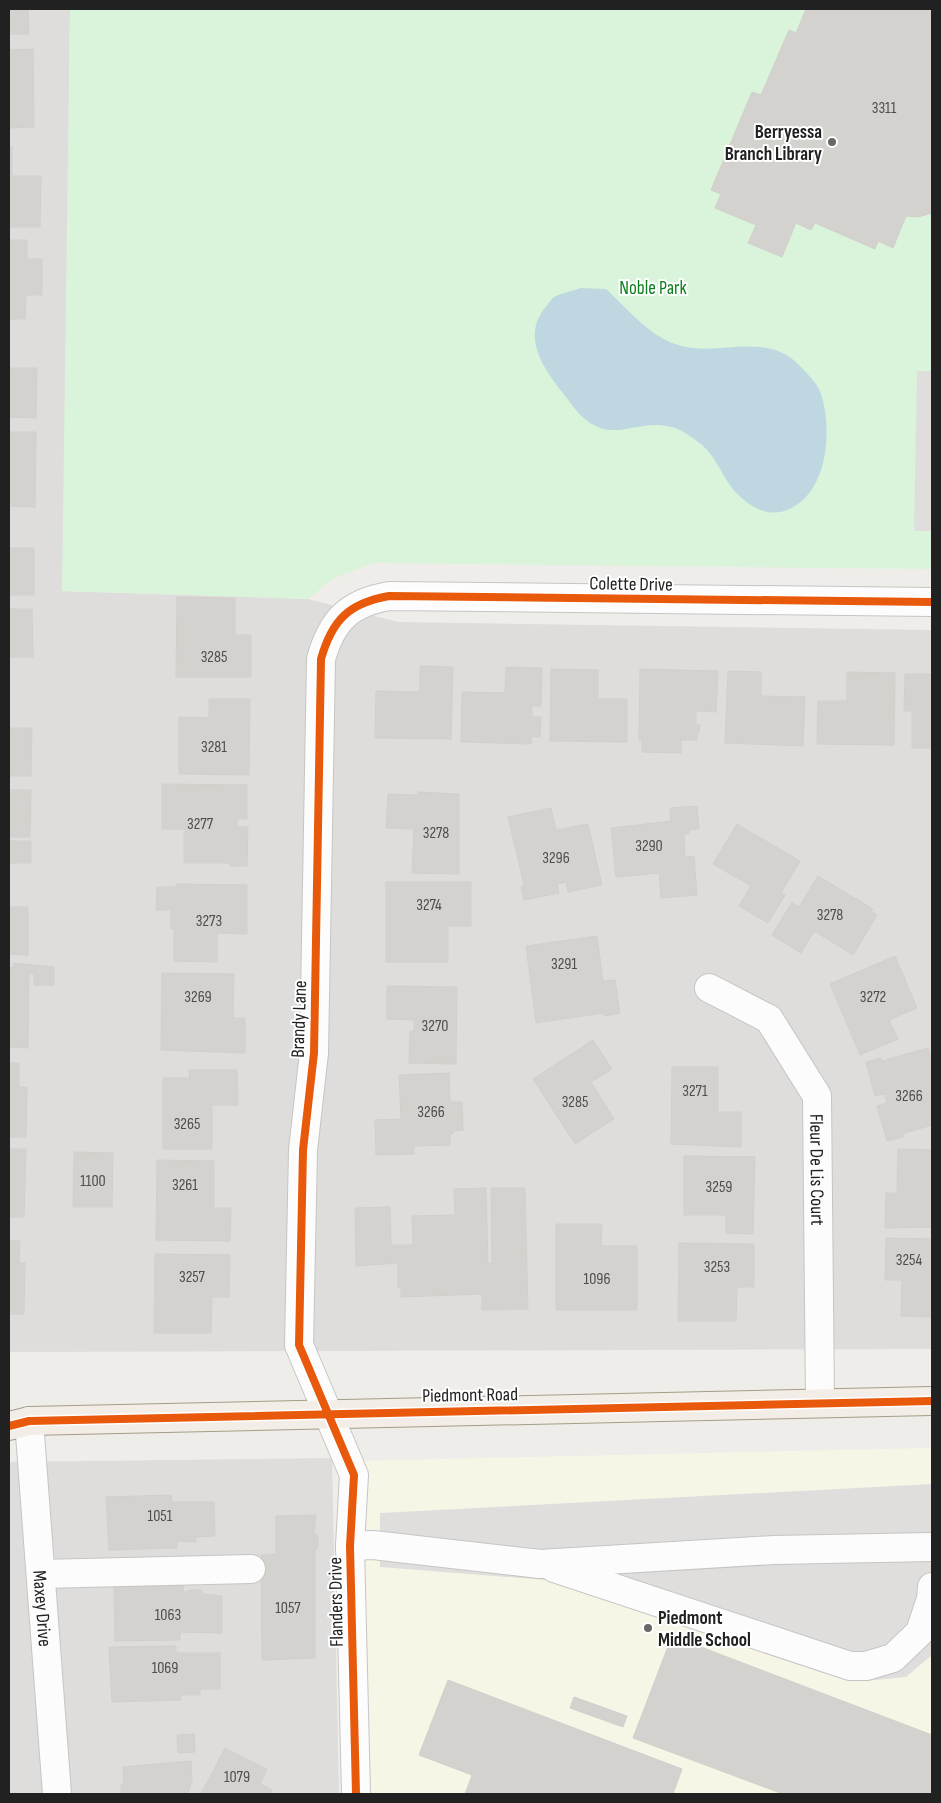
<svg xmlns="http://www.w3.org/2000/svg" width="941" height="1803" viewBox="0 0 941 1803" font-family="'Sofia Sans Condensed',sans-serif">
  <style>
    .residential { fill: #dedddb }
    .education { fill: #f7f6e6 }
    .park { fill: #d9f4da }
    .parking { fill: #dfdedd }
    .water { fill: #bed7e1 }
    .building { fill: #d4d2cf; stroke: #d2cfcb }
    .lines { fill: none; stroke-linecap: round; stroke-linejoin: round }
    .minor-casing { stroke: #c6c5c4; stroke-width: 30 }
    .major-casing { stroke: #a59d85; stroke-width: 30 }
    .minor { stroke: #fdfcfc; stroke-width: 28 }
    .major { stroke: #f2ede6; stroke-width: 28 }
    .cycleway-casing { stroke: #fff; stroke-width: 11 }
    .cycleway { stroke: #e8590c; stroke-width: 8 }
    .poi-dot { fill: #696867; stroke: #fff; stroke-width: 2 }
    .labels { text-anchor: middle; stroke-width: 4; stroke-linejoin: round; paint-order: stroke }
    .number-label { font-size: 16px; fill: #4e4d4c }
    .poi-label { font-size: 19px; font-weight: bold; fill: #212121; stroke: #fff; text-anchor: end }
    .park-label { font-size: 19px; fill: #0e7f1f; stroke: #fff }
    .street-label { font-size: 19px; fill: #212121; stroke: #fff }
  </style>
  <rect width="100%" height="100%" fill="#efede9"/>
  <path class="residential" d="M9,9H70L63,591L308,599L398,622L932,630V1349L9,1352Z
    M332,1458L339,1794H9V1462Z"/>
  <path class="education" d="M932,1448V1794H368L359,1461Z"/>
  <path class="park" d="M70,9H932V569L374,563L332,579L308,599L62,591Z"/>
  <path class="parking" d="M917,371H932V531H914Z
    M932,1484V1655L906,1677L866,1681L559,1581L380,1567V1513Z"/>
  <path class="water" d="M581,288L606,289C630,311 650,338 682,346C721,356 766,332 798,364C805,371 815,381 819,389C827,408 828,433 825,453C822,472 814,493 798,504C773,522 750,509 732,488C722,475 715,456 702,445C695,439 683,431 675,428C647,418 622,436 600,428C582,421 573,406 562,392C544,369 522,338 544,309C547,306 550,300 554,297C562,293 572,291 581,288Z"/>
  <path class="building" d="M9,9H28L29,34H9Z
    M806,9H932V213L918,217L906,216L893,248L878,241L875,249L815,223L811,230L796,223L782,257L748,243L756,225L715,208L721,194L711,190L752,92L761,95L789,30L796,33Z
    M33,49L34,127L9,128V50Z
    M9,147H12V176H41L40,227H9Z
    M9,240H27V259H42V295H26L25,319H9Z
    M9,341V368H37L36,418L9,417Z
    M9,432H36L35,507L9,506Z
    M9,548H34V595H9Z
    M177,597L235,598V635H251V677H176Z
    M9,609H32L33,657H9Z
    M420,666L453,667L451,739L375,738L376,691L420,692Z
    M506,667L542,668L541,706H532V717H541L540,737L532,736L531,744L461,742L462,692L505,693Z
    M551,669L598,670V699H627V742L550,741Z
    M640,669L718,671L716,712L696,711V725H700L699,733H697V740H681V753L642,752V740H639Z
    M728,671L761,672V696L805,697L803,746L725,743Z
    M847,672L895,673L894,745L817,744L818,701H847Z
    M905,674H932V748H912V711H904Z
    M209,699H250L249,775L179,774V717L209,718Z
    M9,728H32L31,776H9Z
    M162,784L247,785V819H237V827H248L247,866H230V863H184V829H162Z
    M9,790H31L30,837H9Z
    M418,792L459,794V874L412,873L414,829L386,828L388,794L417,795Z
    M697,806L699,829L689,830V834H684L685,857L694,856L697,895L661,898L659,873L616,877L611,828L671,821L670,808Z
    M551,808L556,830L588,824L602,885L568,892L566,882L557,884L559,893L524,900L521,886L524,885L508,817Z
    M737,824L800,861L781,893L785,895L768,923L739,906L751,886L713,864Z
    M9,841H31V863H9Z
    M818,876L873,909L871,912L877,915L853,955L814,931L801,953L772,935L792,902L799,907Z
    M386,882H471V926H448V962H386Z
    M176,884L247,885V934L217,933V962L174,961V929H171V910H156L157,887H176Z
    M9,907H28V955L9,954Z
    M597,936L603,981L615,980L620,1013L604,1016V1013L536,1023L526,946Z
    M895,956L917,1008L889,1020L898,1039L860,1055L830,984Z
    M13,963L54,967V985H34V974L29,973L28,1048L9,1047V967L13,968Z
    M162,973L234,974L233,1018H245V1053L161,1050Z
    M387,986L457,987L456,1064L409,1063L410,1031H414V1020L387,1019Z
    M593,1040L612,1069L591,1082L614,1119L575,1144L533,1079Z
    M928,1048L932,1064V1125L902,1134L903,1137L887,1141L877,1106L887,1103L885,1094L875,1096L866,1062L881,1058L882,1061Z
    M9,1063H19V1087H27L26,1137H9Z
    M672,1067H718V1112H741V1147L671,1144Z
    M189,1070H237L238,1105H212V1149H163V1078H190Z
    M449,1073L450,1102H462L463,1130L453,1131V1134H450V1145L414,1146V1154L376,1155L375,1120L401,1119L399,1075Z
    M9,1149H26L24,1217H9Z
    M898,1149L932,1150V1227L885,1228L886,1193H897Z
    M74,1152L113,1153L112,1207H73Z
    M684,1156L755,1157L753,1234L726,1233V1215H684Z
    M157,1160L214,1161V1208H231L230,1241L156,1240Z
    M486,1188L488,1264L492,1263L491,1188H525L528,1309L482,1310V1294L401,1297V1288H398V1263L356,1266L355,1208L390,1207L391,1245H413L412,1216L455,1215L454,1189Z
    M556,1224H602L601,1246H637V1310H556Z
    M886,1238L932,1239V1317L901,1316L902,1280H885Z
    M9,1241H20L19,1263H25L24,1314H9Z
    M679,1243L754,1244V1287H737L736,1321H678Z
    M155,1254L230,1255L229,1297H212L211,1333H154Z
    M171,1495L172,1502H214L215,1536L196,1537V1542L177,1541V1548L109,1550L106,1497Z
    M316,1515L314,1533L318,1536V1547L315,1551V1658L262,1660L261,1555L276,1554V1516Z
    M183,1586L184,1593L190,1590H201L203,1594L222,1596V1633L180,1632V1640L115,1641L114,1587Z
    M672,1636L932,1735V1794H783L633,1738Z
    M176,1646V1653H220V1689H200V1695H181V1700L112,1702L109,1647Z
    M448,1680L682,1769L673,1794H465L472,1775L419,1755Z
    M574,1697L627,1716L623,1727L570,1708Z
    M194,1734L195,1752L178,1753L177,1735Z
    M225,1748L267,1769L260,1784L272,1790L270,1794H201Z
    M191,1761L192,1782L187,1794H121V1784H124L123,1767Z"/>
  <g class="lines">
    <g class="minor-casing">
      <g id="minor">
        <path id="s1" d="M709,988L769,1019L817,1096L820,1403"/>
        <path id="s2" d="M29,1421L57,1794"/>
        <path d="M350,1546L373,1545L540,1564L774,1550L932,1547"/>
        <path d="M554,1568L850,1666H866L893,1658L920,1632L931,1599L932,1587"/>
        <path d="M41,1574L251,1569"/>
        <path d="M356,1794L350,1546L354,1475L299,1345L303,1150L314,1053L321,659C332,620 349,603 389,596L932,602"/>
      </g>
    </g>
    <g class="major-casing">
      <path id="major" d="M9,1426L29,1421L932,1401"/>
    </g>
    <use href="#minor" class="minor"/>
    <use href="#major" class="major"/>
    <g class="cycleway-casing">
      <path id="cycleway" d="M9,1426L29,1421L932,1401
        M356,1794L350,1546L354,1475L299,1345L303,1150L314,1053L321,659C332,620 349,603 389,596L932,602"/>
    </g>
    <use href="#cycleway" class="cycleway"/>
  </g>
  <g class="poi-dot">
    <circle cx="832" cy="142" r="5"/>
    <circle cx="648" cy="1628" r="5"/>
  </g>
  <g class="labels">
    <g class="number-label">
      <text x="884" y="113">3311</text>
      <text x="214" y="662">3285</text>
      <text x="214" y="752">3281</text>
      <text x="200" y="829">3277</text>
      <text x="436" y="838">3278</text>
      <text x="649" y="851">3290</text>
      <text x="556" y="863">3296</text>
      <text x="429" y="910">3274</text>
      <text x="830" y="920">3278</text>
      <text x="209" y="926">3273</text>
      <text x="564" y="969">3291</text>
      <text x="198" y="1002">3269</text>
      <text x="873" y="1002">3272</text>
      <text x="435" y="1031">3270</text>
      <text x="695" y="1096">3271</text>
      <text x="909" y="1101">3266</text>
      <text x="575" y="1107">3285</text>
      <text x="431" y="1117">3266</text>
      <text x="187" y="1129">3265</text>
      <text x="93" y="1186">1100</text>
      <text x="185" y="1190">3261</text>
      <text x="719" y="1192">3259</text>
      <text x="909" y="1265">3254</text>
      <text x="717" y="1272">3253</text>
      <text x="192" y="1282">3257</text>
      <text x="597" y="1284">1096</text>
      <text x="160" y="1521">1051</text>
      <text x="288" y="1613">1057</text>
      <text x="168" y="1620">1063</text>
      <text x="165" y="1673">1069</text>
      <text x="237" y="1782">1079</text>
    </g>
    <g class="poi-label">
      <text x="822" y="138">Berryessa<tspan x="822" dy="22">Branch Library</tspan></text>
      <text x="658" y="1624" text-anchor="start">Piedmont<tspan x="658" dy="22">Middle School</tspan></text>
    </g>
    <g class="park-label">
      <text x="653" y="294">Noble Park</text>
    </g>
    <g class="street-label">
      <text transform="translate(631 583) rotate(1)" y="7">Colette Drive</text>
      <text transform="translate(298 1019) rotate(-88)" y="7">Brandy Lane</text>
      <text dy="7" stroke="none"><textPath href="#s1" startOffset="232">Fleur De Lis Court</textPath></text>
      <text transform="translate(470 1394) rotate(-1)" y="7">Piedmont Road</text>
      <text transform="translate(335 1602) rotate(-91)" y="7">Flanders Drive</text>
      <text dy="7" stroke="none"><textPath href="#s2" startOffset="188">Maxey Drive</textPath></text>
    </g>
  </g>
  <rect width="941" height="1803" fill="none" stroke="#212121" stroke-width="20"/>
</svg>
